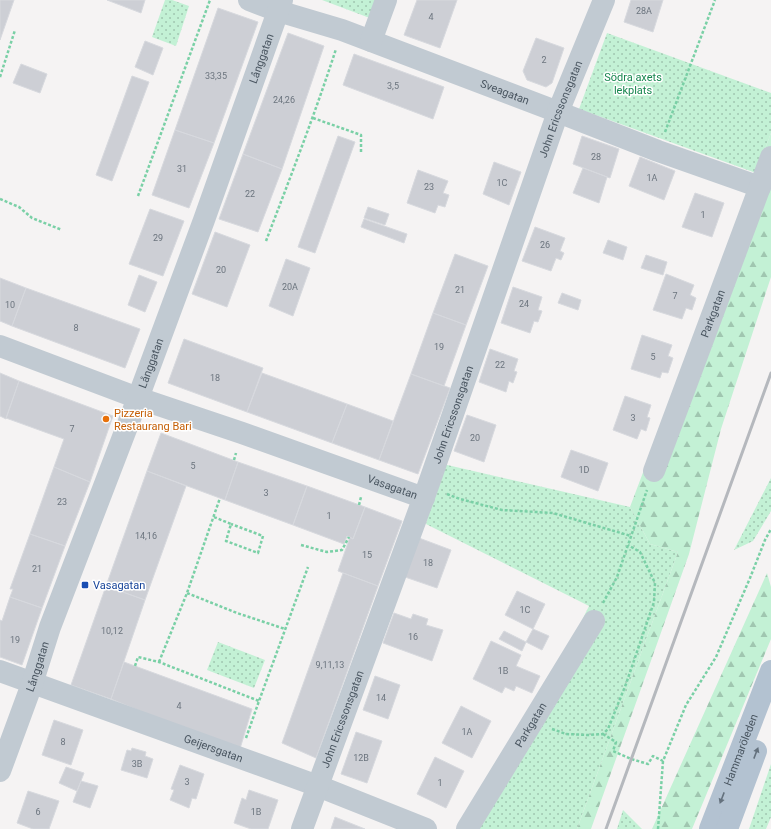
<svg xmlns="http://www.w3.org/2000/svg" width="771" height="829" viewBox="0 0 771 829" font-family="Roboto,sans-serif">
  <style>
    .grass { fill: url(#grass-dots) }
    .forest { fill: url(#forest-firs) }
    .building { fill: #cdcfd5; stroke: #d7d9de }
    .lines { fill: none; stroke-linecap: round; stroke-linejoin: round }
    .path { stroke: #7ad0a6; stroke-width: 2.5; stroke-dasharray: 3 2; stroke-linecap: butt }
    .minor { stroke: #c1cad2; stroke-width: 22 }
    .major { stroke: #b3c2d1; stroke-width: 22 }
    .rail { stroke: #b5b8bd; stroke-width: 3 }
    .oneway { fill: #64717d }
    .food-dot { fill: #e8710a; stroke: #fff; stroke-width: 1.5 }
    .transit-dot { fill: #1a4fb4; stroke: #fff; stroke-width: 1.5 }
    .labels { text-anchor: middle; stroke-width: 3; stroke-linejoin: round; paint-order: stroke }
    .number-label { font-size: 9px; fill: #6b747e }
    .street-label { font-size: 11px; fill: #4a5661; stroke: #fff }
    .park-label { font-size: 11px; fill: #17864f; stroke: #fff }
    .food-label { font-size: 11px; fill: #c56008; stroke: #fff; text-anchor: start }
    .transit-label { font-size: 11px; fill: #164399; stroke: #fff; text-anchor: start }
  </style>
  <defs>
    <pattern id="grass-dots" width="8" height="8" patternUnits="userSpaceOnUse"><rect width="8" height="8" fill="#c3f1d5"/><path d="M2 2h.1M6 6h.1" fill="none" stroke="#a0c6b0" stroke-width="1.8" stroke-linecap="round"/></pattern>
    <pattern id="forest-firs" width="22" height="20" patternUnits="userSpaceOnUse"><rect width="22" height="20" fill="#c3f1d5"/><path d="M5 1l3.5 6h-7zM16 11l3.5 6h-7z" fill="#a0c6b0"/></pattern>
  </defs>
  <rect width="100%" height="100%" fill="#f5f3f3"/>
  <path class="grass" d="M165,0H172L189,6L176,46L152,37Z
    M322,0H382L375,20Z
    M607,33L771,93V133L756,173L579,109Z
    M443,464L630,507L650,544L678,552L577,829H479L589,606L426,524Z
    M771,478V511L753,541L734,550Z
    M218,642L265,660L254,688L207,670Z
    M771,764V817L766,829H749Z
    M623,810L642,829H617Z"/>
  <path class="forest" d="M771,133V277L721,429L689,554L591,829H577L678,552L650,544L630,507Z
    M767,573L771,587V639L692,829H652Z"/>
  <path class="building" d="M0,0H14L0,40Z
    M107,0H145L141,13Z
    M417,0H457L440,48L404,35Z
    M631,0H663L653,32L624,22Z
    M218,8L258,22L214,143L175,130Z
    M288,33L324,46L282,169L243,154Z
    M536,38L564,48L552,83L546,87L527,80L523,71Z
    M145,41L163,48L153,75L135,67Z
    M354,54L444,87L433,119L343,85Z
    M21,64L47,74L40,93L13,83Z
    M132,76L149,82L112,181L96,175Z
    M175,130L214,143L189,208L152,195Z
    M338,136L355,142L315,253L298,247Z
    M582,136L619,149L610,178L573,164Z
    M243,154L282,169L258,232L219,219Z
    M640,157L675,171L664,200L629,186Z
    M494,162L521,172L509,205L483,194Z
    M583,168L607,177L599,203L573,193Z
    M418,170L448,181L443,193L449,195L445,207L438,205L435,213L407,203Z
    M695,193L724,203L712,237L682,227Z
    M368,207L389,214L385,225L364,218Z
    M150,209L184,221L163,276L129,264Z
    M364,219L407,234L404,243L361,227Z
    M535,227L565,238L560,251L564,253L561,260L556,258L551,271L522,261Z
    M215,232L250,245L227,307L192,294Z
    M608,240L627,247L623,260L603,253Z
    M455,254L488,266L466,325L433,313Z
    M646,255L667,262L663,275L641,268Z
    M286,259L310,268L293,316L269,306Z
    M666,274L694,285L690,295L696,298L692,310L686,308L682,319L653,310Z
    M139,275L157,282L145,312L128,305Z
    M0,278L26,288L12,326L0,321Z
    M513,287L542,297L538,310L542,311L538,322L534,321L530,333L501,323Z
    M26,288L140,329L125,368L12,326Z
    M562,293L581,300L578,310L558,303Z
    M433,313L466,325L444,386L411,374Z
    M642,335L672,345L668,356L673,358L668,373L662,372L660,378L631,369Z
    M184,339L263,368L247,412L168,383Z
    M490,349L518,359L514,371L517,372L513,383L509,381L506,392L479,382Z
    M0,373L19,381L6,419L0,416Z
    M262,373L347,404L332,443L247,412Z
    M411,374L450,388L418,474L379,460Z
    M19,381L113,416L90,482L54,467L64,439L6,418Z
    M625,396L651,405L647,417L650,418L646,431L641,429L637,439L613,430Z
    M347,404L393,421L379,460L332,443Z
    M467,415L496,425L484,462L454,451Z
    M161,433L238,462L225,500L147,471Z
    M571,450L608,463L598,491L561,477Z
    M238,462L307,486L293,525L225,500Z
    M54,467L90,482L65,546L30,534Z
    M147,471L186,486L145,600L106,586Z
    M307,486L365,507L353,539L347,536L344,544L293,525Z
    M365,507L402,521L378,586L338,571L350,537L353,539Z
    M30,534L65,546L42,608L10,597L13,589H10Z
    M419,538L451,550L437,588L405,577Z
    M343,573L378,586L316,758L282,743Z
    M106,586L145,600L111,699L71,685Z
    M517,591L545,604L533,629L505,615Z
    M10,597L42,608L22,665L0,657V620L2,621Z
    M394,613L411,619L413,614L428,619L426,625L443,630L432,661L383,643Z
    M533,629L549,636L542,650L526,642Z
    M504,631L526,642L522,651L499,639Z
    M491,641L521,655L516,666L540,676L532,693L516,686L514,691L505,687L502,693L473,679Z
    M124,662L252,709L239,752L111,699Z
    M375,676L400,685L388,719L363,710Z
    M461,706L491,721L472,758L442,743Z
    M54,720L83,730L71,765L42,755Z
    M356,732L382,741L367,783L341,774Z
    M132,748L146,752L145,756L153,759L147,778L121,770L127,750L131,751Z
    M435,757L464,771L446,808L417,794Z
    M180,765L204,774L196,799L192,798L189,808L170,800L174,790L171,789Z
    M66,767L84,773L77,791L59,783Z
    M81,781L98,786L90,808L73,802Z
    M249,790L278,800L268,829H251L234,823L242,798L246,800Z
    M28,791L59,801L49,829H33L17,823Z
    M335,817L365,829H331Z"/>
  <g class="lines">
    <path class="path" d="M0,77L15,30
      M313,118L361,135V153
      M665,132L715,0
      M138,196L210,0
      M0,199L19,207L32,218L62,230
      M266,241C290,178 315,114 336,49
      M234,460L236,453
      M447,494L460,499L502,510L553,513L631,536
      M359,505L361,497
      M214,517L231,524L226,541L258,553L263,536L231,524
      M301,545L327,552L342,550L349,537
      M187,593L237,613L285,629
      M603,603L617,577L647,490
      M159,662L187,593L220,498
      M135,666L138,657L159,662L259,701
      M552,729L566,734L588,735L603,734L608,729L626,684L654,602L655,583L640,552L628,545
      M603,734L616,742L613,751L631,759L648,764L653,756L663,761L686,705L716,657L750,578L765,540L771,529
      M246,738L259,701L308,567
      M658,829L663,761"/>
    <g class="minor">
      <path id="s1" d="M249,0L278,11L342,30L558,112L658,151L760,187"/>
      <path d="M371,41L386,0"/>
      <path id="s2" d="M0,346L138,398L242,433L424,498"/>
      <path id="s3" d="M654,471L771,157"/>
      <path id="s4" d="M0,671L318,786L426,829"/>
      <path id="s5" d="M0,771L32,684L50,627L138,398L204,220L282,0"/>
      <path id="s6" d="M302,829L428,486L558,112L604,0"/>
      <path id="s7" d="M467,829L594,621"/>
    </g>
    <g class="major">
      <path id="s8" d="M710,829L771,671"/>
      <path d="M727,829L756,751"/>
    </g>
    <path class="rail" d="M606,829L771,373"/>
  </g>
  <defs><path id="oneway-solid" d="M-6-.8H1V-3.2L6.5 0L1 3.2V.8H-6Z"/></defs>
  <g class="oneway">
    <use href="#oneway-solid" transform="translate(756 753) rotate(-69)"/>
    <use href="#oneway-solid" transform="translate(722 798) rotate(111)"/>
  </g>
  <circle class="food-dot" cx="106" cy="419" r="4"/>
  <rect class="transit-dot" x="81" y="581" width="8" height="8" rx="2"/>
  <g class="labels">
    <g class="number-label">
      <text x="644" y="14">28A</text>
      <text x="431" y="20">4</text>
      <text x="544" y="63">2</text>
      <text x="216" y="79">33,35</text>
      <text x="393" y="89">3,5</text>
      <text x="284" y="103">24,26</text>
      <text x="596" y="160">28</text>
      <text x="182" y="172">31</text>
      <text x="652" y="181">1A</text>
      <text x="502" y="186">1C</text>
      <text x="429" y="190">23</text>
      <text x="250" y="197">22</text>
      <text x="703" y="218">1</text>
      <text x="158" y="241">29</text>
      <text x="545" y="248">26</text>
      <text x="221" y="273">20</text>
      <text x="290" y="290">20A</text>
      <text x="460" y="293">21</text>
      <text x="675" y="299">7</text>
      <text x="524" y="307">24</text>
      <text x="10" y="308">10</text>
      <text x="76" y="331">8</text>
      <text x="439" y="350">19</text>
      <text x="653" y="360">5</text>
      <text x="500" y="368">22</text>
      <text x="215" y="381">18</text>
      <text x="633" y="421">3</text>
      <text x="72" y="432">7</text>
      <text x="475" y="441">20</text>
      <text x="193" y="469">5</text>
      <text x="584" y="473">1D</text>
      <text x="266" y="496">3</text>
      <text x="62" y="505">23</text>
      <text x="329" y="519">1</text>
      <text x="146" y="539">14,16</text>
      <text x="367" y="558">15</text>
      <text x="428" y="566">18</text>
      <text x="37" y="572">21</text>
      <text x="525" y="613">1C</text>
      <text x="112" y="634">10,12</text>
      <text x="413" y="640">16</text>
      <text x="15" y="643">19</text>
      <text x="330" y="668">9,11,13</text>
      <text x="503" y="674">1B</text>
      <text x="381" y="701">14</text>
      <text x="179" y="709">4</text>
      <text x="467" y="735">1A</text>
      <text x="63" y="745">8</text>
      <text x="361" y="761">12B</text>
      <text x="137" y="767">3B</text>
      <text x="187" y="785">3</text>
      <text x="440" y="786">1</text>
      <text x="38" y="815">6</text>
      <text x="256" y="815">1B</text>
    </g>
    <g class="street-label">
      <text dy="4" stroke="none"><textPath href="#s5" startOffset="759">Långgatan</textPath></text>
      <text dy="4" stroke="none"><textPath href="#s1" startOffset="272">Sveagatan</textPath></text>
      <text dy="4" stroke="none"><textPath href="#s6" startOffset="765">John Ericssonsgatan</textPath></text>
      <text dy="4" stroke="none"><textPath href="#s3" startOffset="168">Parkgatan</textPath></text>
      <text dy="4" stroke="none"><textPath href="#s5" startOffset="435">Långgatan</textPath></text>
      <text dy="4" stroke="none"><textPath href="#s6" startOffset="441">John Ericssonsgatan</textPath></text>
      <text dy="4" stroke="none"><textPath href="#s2" startOffset="417">Vasagatan</textPath></text>
      <text dy="4" stroke="none"><textPath href="#s5" startOffset="111">Långgatan</textPath></text>
      <text dy="4" stroke="none"><textPath href="#s6" startOffset="117">John Ericssonsgatan</textPath></text>
      <text dy="4" stroke="none"><textPath href="#s7" startOffset="122">Parkgatan</textPath></text>
      <text dy="4" stroke="none"><textPath href="#s4" startOffset="227">Geijersgatan</textPath></text>
      <text dy="4" stroke="none"><textPath href="#s8" startOffset="85">Hammaröleden</textPath></text>
    </g>
    <g class="park-label">
      <text x="633" y="81">Södra axets<tspan x="633" dy="13">lekplats</tspan></text>
    </g>
    <g class="food-label">
      <text x="114" y="417">Pizzeria<tspan x="114" dy="13">Restaurang Bari</tspan></text>
    </g>
    <g class="transit-label">
      <text x="93" y="589">Vasagatan</text>
    </g>
  </g>
</svg>
